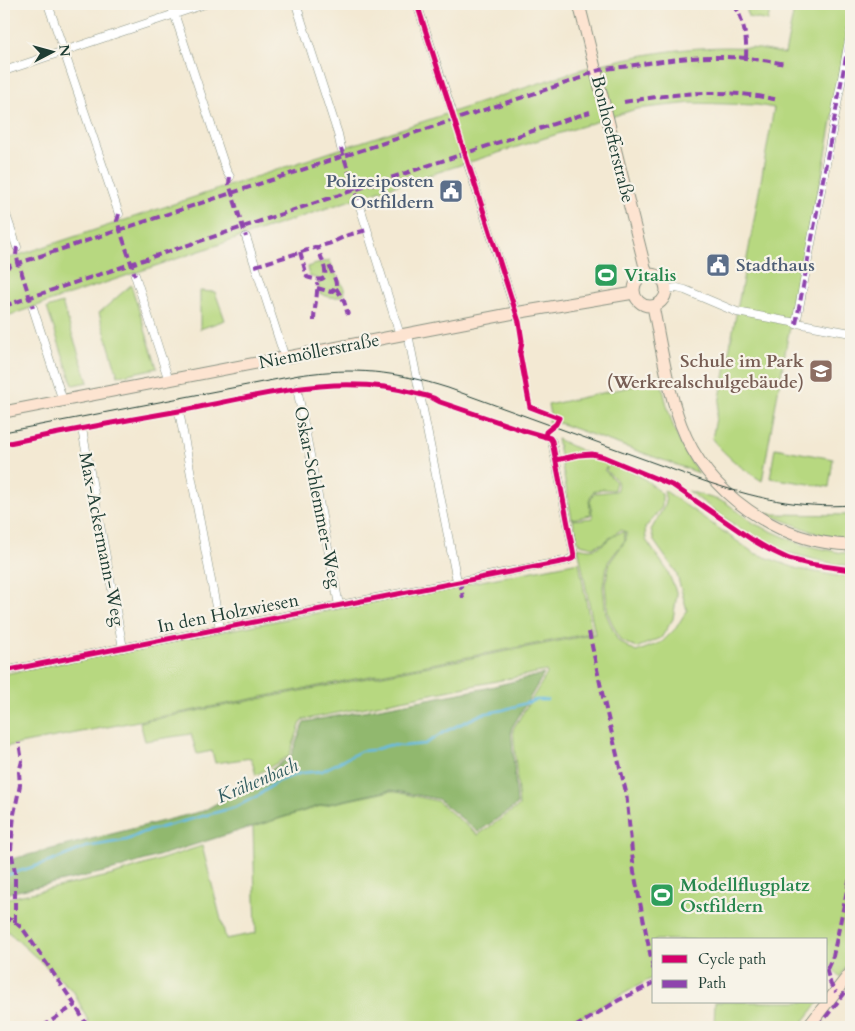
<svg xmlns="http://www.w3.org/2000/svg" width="855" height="1031" viewBox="0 0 855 1031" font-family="Cardo,serif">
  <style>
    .green { fill: #b7d880; stroke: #6b8a5a }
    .forest { fill: #91b86e; stroke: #587a51 }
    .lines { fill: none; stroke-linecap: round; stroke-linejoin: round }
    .stream { stroke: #66bbe3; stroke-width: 2.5 }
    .minor-casing { stroke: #899384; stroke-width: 9 }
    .secondary-casing { stroke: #899384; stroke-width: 13 }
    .minor { stroke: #fff; stroke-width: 8 }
    .secondary { stroke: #fde4d1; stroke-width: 11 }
    .tram { stroke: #1f3d34; stroke-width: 1 }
    .quiet { stroke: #8e44ad; stroke-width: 4; stroke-dasharray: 8 4; stroke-linecap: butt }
    .cycleway-casing { stroke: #f7f3e8; stroke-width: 8 }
    .cycleway { stroke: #d6006c; stroke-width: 5 }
    .labels { text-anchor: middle; stroke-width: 4.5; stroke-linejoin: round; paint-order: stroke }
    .street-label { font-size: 18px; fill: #1f3d34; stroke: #f7f3e8 }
    .service-label { font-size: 18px; font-weight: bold; fill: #4e5e75; stroke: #f7f3e8; text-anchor: end }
    .leisure-label { font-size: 18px; font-weight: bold; fill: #27864d; stroke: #f7f3e8; text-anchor: start }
    .education-label { font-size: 18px; font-weight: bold; fill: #785e54; stroke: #f7f3e8; text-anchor: end }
    .water-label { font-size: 19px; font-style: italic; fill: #315c60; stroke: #f7f3e8 }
  </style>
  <rect width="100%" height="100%" fill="#f7f3e8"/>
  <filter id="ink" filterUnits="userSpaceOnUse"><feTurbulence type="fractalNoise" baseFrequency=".02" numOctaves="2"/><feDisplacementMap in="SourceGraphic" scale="10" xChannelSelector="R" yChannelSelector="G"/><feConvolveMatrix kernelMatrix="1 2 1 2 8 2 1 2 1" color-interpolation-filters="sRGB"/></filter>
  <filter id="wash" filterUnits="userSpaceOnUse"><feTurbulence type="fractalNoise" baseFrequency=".0096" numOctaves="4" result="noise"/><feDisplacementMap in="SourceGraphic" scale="20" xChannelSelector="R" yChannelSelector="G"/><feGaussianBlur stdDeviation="1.12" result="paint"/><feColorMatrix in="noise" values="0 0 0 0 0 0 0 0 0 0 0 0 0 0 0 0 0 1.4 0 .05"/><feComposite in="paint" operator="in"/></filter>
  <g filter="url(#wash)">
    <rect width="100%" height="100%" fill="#f3e9d3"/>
    <path class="green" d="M746,4H771L768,21L748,17Z
      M795,4H851V16L822,176L804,248L799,292L788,336L762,481C741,468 727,457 712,439L749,248L774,108L757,105L692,103L636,109L363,196L4,317V260L579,70C635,55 692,44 751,48C762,49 774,52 785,54Z
      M330,260L333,270L344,287V294C336,300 328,297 319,293L318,279L309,276L307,267Z
      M131,285L157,368L118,376L99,313Z
      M200,291L215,292L225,320L200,329Z
      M62,303L88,382L73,385L47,308Z
      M661,380C668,413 677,446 699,473L559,423L548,422L550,414L548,405Z
      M557,439L609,464V465C626,464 650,482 662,494V507L645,528L646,540L667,570L677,594L673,619L661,638L636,648L620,640L608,614L605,585L610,562L626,540V532L620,530L603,543L593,547L580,544L577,539L573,520L593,518L590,502L594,493L616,491C622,478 611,478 606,470L607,467L604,470L616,482L614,490L602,489L593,492L589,501L591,515L572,519Z
      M775,448L833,459L829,487L770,478Z
      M664,490L754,553L798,569L837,576L851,575V959L840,977L826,961V940H654V977L563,1027H91L74,992L4,928V899L113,875L202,846L226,939L256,933L253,827L321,806L391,791L437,801L478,835L519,806L513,729L547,674L546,671L302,720L289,756L256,775L251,758L215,763L212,751L197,754L191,734L145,741L140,722L595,634L578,547C582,548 587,549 590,549C604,549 612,532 624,532L625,540L608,562L603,586L606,614L618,641L636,652L662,642L676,628L687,610L676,572L654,541L651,530L666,503Z
      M688,491L725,502L755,524L803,545L843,553L851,552V565H838L781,551L736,526Z
      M768,514L851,515V538L823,536Z
      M579,562L592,633L4,747V674Z
      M715,1002H819L799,1027H714Z"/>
    <path class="forest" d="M544,674L511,729L517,805L478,832L438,799L391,790L322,805L113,870L4,894V861L203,811L246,787L291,756L304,722L482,689Z"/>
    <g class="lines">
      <path class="stream" d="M4,876L52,861L86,847L127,840L144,832L236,807L259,795L278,781L301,773L322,771L361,751L373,750L390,745L403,746L425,744L446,731L482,714L503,710L536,700H547"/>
    </g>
  </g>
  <g filter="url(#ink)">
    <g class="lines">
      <g class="minor-casing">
        <path id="minor" d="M48,4L119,214
          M171,4L226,170L230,177
          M296,4L338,134L341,148
          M417,4L452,111
          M4,71L205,4
          M468,164L516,313
          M358,200L400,335
          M4,209L17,247
          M246,237L285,358
          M135,275L169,381
          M666,289L677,288L685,290L737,312L851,333
          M33,308L63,401
          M796,324L851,30
          M408,334L457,581
          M297,388L339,605
          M179,411L220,628
          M82,429L123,648
          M4,671L569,560L574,556L573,550L552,441"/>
      </g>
      <g class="secondary-casing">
        <path id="secondary" d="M579,4L647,275
          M634 290a16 16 0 1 1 32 0a16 16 0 1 1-32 0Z
          M653,306C661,346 667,387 681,425C707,494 778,543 851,545
          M4,412L509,314L634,293
          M808,1027L851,972"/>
      </g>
      <use href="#minor" class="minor"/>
      <use href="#secondary" class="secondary"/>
      <path class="tram" d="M4,432L299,375C356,367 394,371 448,388L704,481C752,497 800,509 851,505"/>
      <path class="quiet" d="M734,4C744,22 747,36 746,58
        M624,102C676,93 726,88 778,100
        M341,148L358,200
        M230,177L229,184L246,237
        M119,214L117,221L135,275
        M17,247L16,255L33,308
        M300,252L307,277C338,288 321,261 318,247
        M255,266L331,243L348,235L367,230
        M4,268L581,78C595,68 612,69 629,66C684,57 729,52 785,64
        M317,288L331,292L336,288C337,279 331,273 329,264H328
        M336,288L344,301L348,315
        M4,306L590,112
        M314,321C314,308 318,296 317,283
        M796,324L851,30
        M460,581L463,598
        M589,632L603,697L626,792L634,872L654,973
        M4,917L15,922L23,929L73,1002L88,1027
        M15,922V872L11,850L14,814L20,785L19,772L22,761L19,743
        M826,969L831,985L836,992
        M827,969L833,956L851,872
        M42,1027L75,1005
        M575,1027L619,1000L654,983
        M818,1027L851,985"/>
      <g class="cycleway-casing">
        <path id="cycleway" d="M417,4L519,322L522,341L520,354L530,407L559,418L556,424L546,432L545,437
          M4,444C62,432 121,421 179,411C260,396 337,371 419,394C429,397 430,395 440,402L522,430L550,438L552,441L574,556L572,559L566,561L4,671
          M556,460L579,455L592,454L604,457L674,486L751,539L770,550L789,559L809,564L851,570"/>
      </g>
      <use href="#cycleway" class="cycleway"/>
    </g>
  </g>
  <defs>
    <g id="civic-square" transform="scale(1.25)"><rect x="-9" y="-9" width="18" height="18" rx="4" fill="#5c6f8a" stroke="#f7f3e8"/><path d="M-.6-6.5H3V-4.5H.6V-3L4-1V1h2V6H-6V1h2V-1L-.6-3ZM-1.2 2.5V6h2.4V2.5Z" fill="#fff"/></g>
    <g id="stadium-square" transform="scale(1.25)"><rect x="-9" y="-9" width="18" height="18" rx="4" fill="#2e9e5b" stroke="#f7f3e8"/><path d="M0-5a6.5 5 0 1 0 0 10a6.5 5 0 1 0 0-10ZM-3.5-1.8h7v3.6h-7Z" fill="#fff"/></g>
    <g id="school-square" transform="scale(1.25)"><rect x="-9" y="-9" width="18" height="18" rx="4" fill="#8d6e63" stroke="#f7f3e8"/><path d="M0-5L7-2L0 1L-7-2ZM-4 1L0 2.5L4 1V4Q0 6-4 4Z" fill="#fff"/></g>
  </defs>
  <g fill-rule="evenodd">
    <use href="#civic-square" x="451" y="191"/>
    <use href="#civic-square" x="718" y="265"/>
    <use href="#stadium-square" x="606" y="275"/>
    <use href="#school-square" x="821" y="371"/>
    <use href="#stadium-square" x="662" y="895"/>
  </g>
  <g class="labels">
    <g class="street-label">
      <text transform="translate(613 139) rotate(76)" y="6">Bonhoefferstraße</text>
      <text transform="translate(319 351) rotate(-11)" y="6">Niemöllerstraße</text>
      <text transform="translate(318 497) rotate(79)" y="6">Oskar-Schlemmer-Weg</text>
      <text transform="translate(102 539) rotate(79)" y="6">Max-Ackermann-Weg</text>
      <text transform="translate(228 613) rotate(-11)" y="6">In den Holzwiesen</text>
    </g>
    <g class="service-label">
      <text x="434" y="187">Polizeiposten<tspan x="434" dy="21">Ostfildern</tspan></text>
      <text x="736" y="271" text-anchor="start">Stadthaus</text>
    </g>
    <g class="leisure-label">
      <text x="624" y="281">Vitalis</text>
      <text x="680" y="891">Modellflugplatz<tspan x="680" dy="21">Ostfildern</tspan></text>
    </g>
    <g class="education-label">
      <text x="804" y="367">Schule im Park<tspan x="804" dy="21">(Werkrealschulgebäude)</tspan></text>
    </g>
    <g class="water-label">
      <text transform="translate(257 780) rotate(-23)" y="7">Krähenbach</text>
    </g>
  </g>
  <rect width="855" height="1031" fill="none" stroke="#f7f3e8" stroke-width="20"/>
  <rect x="652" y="938" width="175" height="65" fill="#f7f3e8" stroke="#a1aaa0"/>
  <rect x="662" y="955" width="25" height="8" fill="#d6006c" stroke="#a1aaa0"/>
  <text x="698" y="964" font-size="15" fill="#1f3d34">Cycle path</text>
  <rect x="662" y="980" width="25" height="8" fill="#8e44ad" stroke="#a1aaa0"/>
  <text x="698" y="988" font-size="15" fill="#1f3d34">Path</text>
  <g transform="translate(52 52) rotate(84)" stroke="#f7f3e8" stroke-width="4" paint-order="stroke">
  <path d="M0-4L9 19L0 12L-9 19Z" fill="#1f3d34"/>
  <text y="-8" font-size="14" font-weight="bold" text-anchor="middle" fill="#1f3d34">N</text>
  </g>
</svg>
